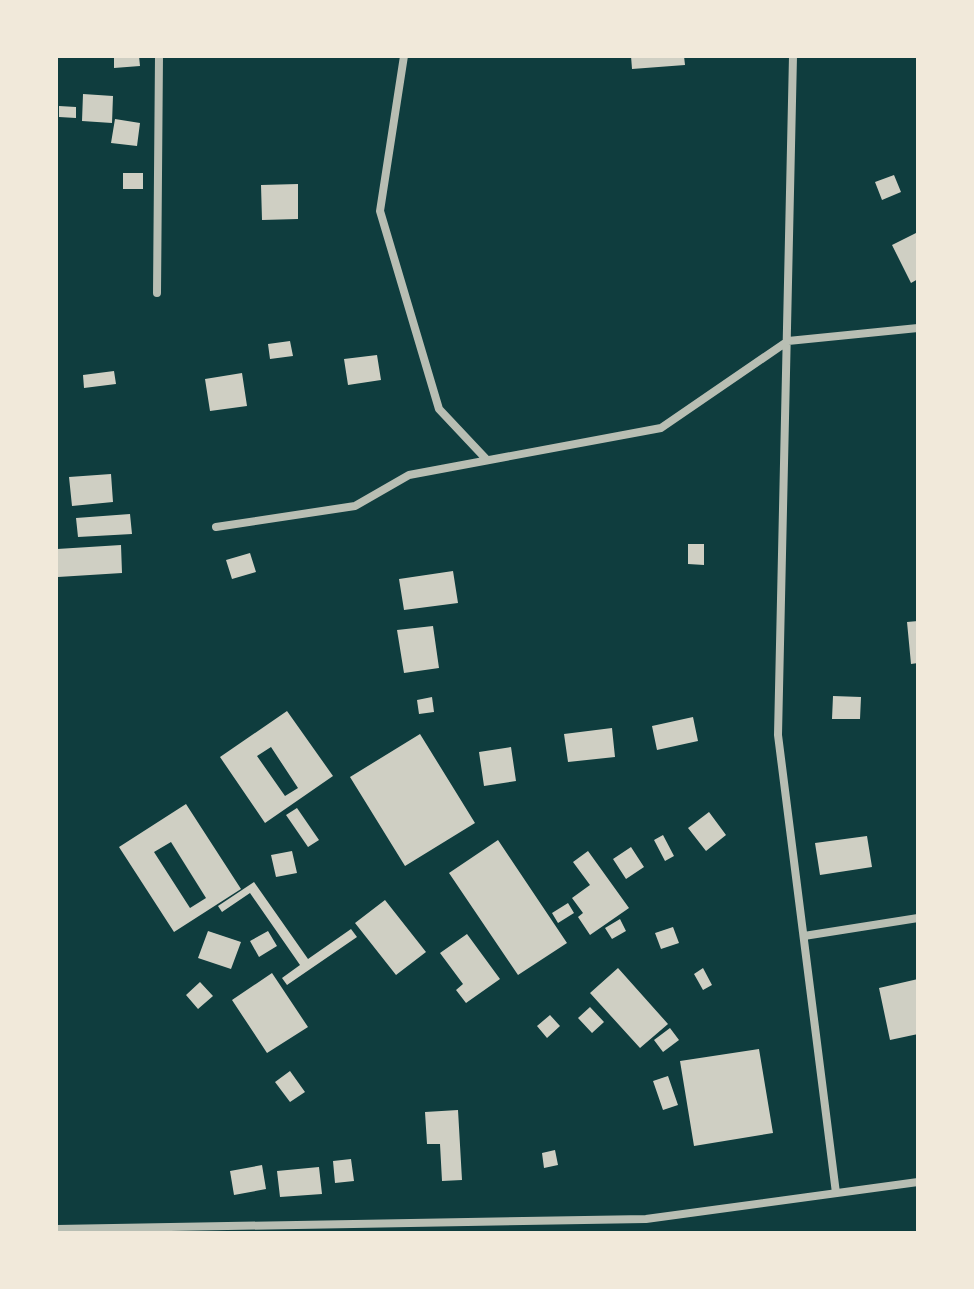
<svg xmlns="http://www.w3.org/2000/svg" width="974" height="1289" viewBox="0 0 974 1289" font-family="'Golos Text',sans-serif">
  <style>
    .building { fill: #cfcfc3; fill-rule: evenodd }
    .lines { fill: none; stroke-linecap: round; stroke-linejoin: round }
    .minor { stroke: #b8beb3; stroke-width: 8 }
  </style>
  <rect width="100%" height="100%" fill="#0f3d3e"/>
  <path class="building" d="M114,56H139L140,66L114,68Z
    M631,56H684L685,65L632,69Z
    M83,94L113,96L112,123L82,121Z
    M59,106L76,107V118L59,117Z
    M115,119L140,123L137,146L111,143Z
    M123,173H143V189H123Z
    M894,175L901,192L882,200L875,182Z
    M298,184V219L262,220L261,185Z
    M918,232V279L911,283L892,245Z
    M290,341L293,356L270,359L268,344Z
    M377,355L381,380L348,385L344,359Z
    M114,371L116,384L84,388L83,375Z
    M242,373L247,406L210,411L205,379Z
    M111,474L113,502L72,506L69,477Z
    M130,514L132,534L78,537L76,518Z
    M688,544H704V565L688,564Z
    M121,545L122,573L58,577L57,549Z
    M250,553L256,572L232,579L226,560Z
    M453,571L458,603L404,610L399,579Z
    M918,621V663L911,664L907,622Z
    M433,626L439,668L404,673L397,630Z
    M833,696L861,697L860,719H832Z
    M432,697L434,712L419,714L417,700Z
    M287,711L333,776L265,823L220,757ZM271,747L298,788L285,796L257,756Z
    M693,717L698,741L657,750L652,726Z
    M612,728L615,757L568,762L564,734Z
    M420,734L475,823L405,866L350,777Z
    M511,747L516,781L484,786L479,752Z
    M186,804L241,889L174,932L119,847ZM171,842L206,898L190,908L154,852Z
    M297,808L319,840L308,847L286,815Z
    M709,812L726,835L706,851L688,828Z
    M663,835L674,856L665,861L654,840Z
    M867,836L872,867L820,875L815,843Z
    M498,840L567,943L518,975L449,873Z
    M631,847L644,867L626,879L613,859Z
    M292,851L297,873L276,877L271,855Z
    M588,851L629,908L590,935L578,917L583,913L572,898L590,885L573,862Z
    M254,882L308,959L351,929L357,937L287,985L282,978L300,965L250,893L222,912L218,906Z
    M385,900L426,952L396,975L355,923Z
    M568,903L574,913L558,923L552,913Z
    M620,919L626,931L612,939L605,928Z
    M673,927L679,943L661,949L655,933Z
    M208,931L241,942L231,969L198,958Z
    M268,931L277,946L259,957L250,941Z
    M467,934L500,979L466,1003L456,990L463,984L440,953Z
    M618,968L668,1024L640,1048L590,993Z
    M703,968L712,985L703,990L694,974Z
    M272,973L308,1027L267,1053L232,1000Z
    M918,979V1034L890,1040L879,988Z
    M200,982L213,996L198,1009L186,995Z
    M590,1007L604,1022L592,1033L578,1018Z
    M550,1015L560,1026L547,1038L537,1026Z
    M670,1028L679,1040L663,1052L654,1040Z
    M759,1049L773,1133L694,1146L680,1061Z
    M290,1071L305,1092L290,1102L275,1082Z
    M668,1076L678,1105L663,1110L653,1081Z
    M458,1110L462,1180L442,1181L440,1144H427L425,1112Z
    M555,1150L558,1165L544,1168L542,1153Z
    M351,1159L354,1181L335,1183L333,1161Z
    M262,1165L266,1189L234,1195L230,1171Z
    M319,1167L322,1194L280,1197L277,1171Z"/>
  <g class="lines">
    <path class="minor" d="M404,56L380,211L439,409L487,460
      M793,56L778,735L836,1193
      M157,293L159,56
      M216,527L355,506L409,475L661,428L788,341L918,328
      M804,936L918,918
      M56,1229L646,1219L918,1182"/>
  </g>
  <rect width="974" height="1289" fill="none" stroke="#f1e9da" stroke-width="116"/>
</svg>
